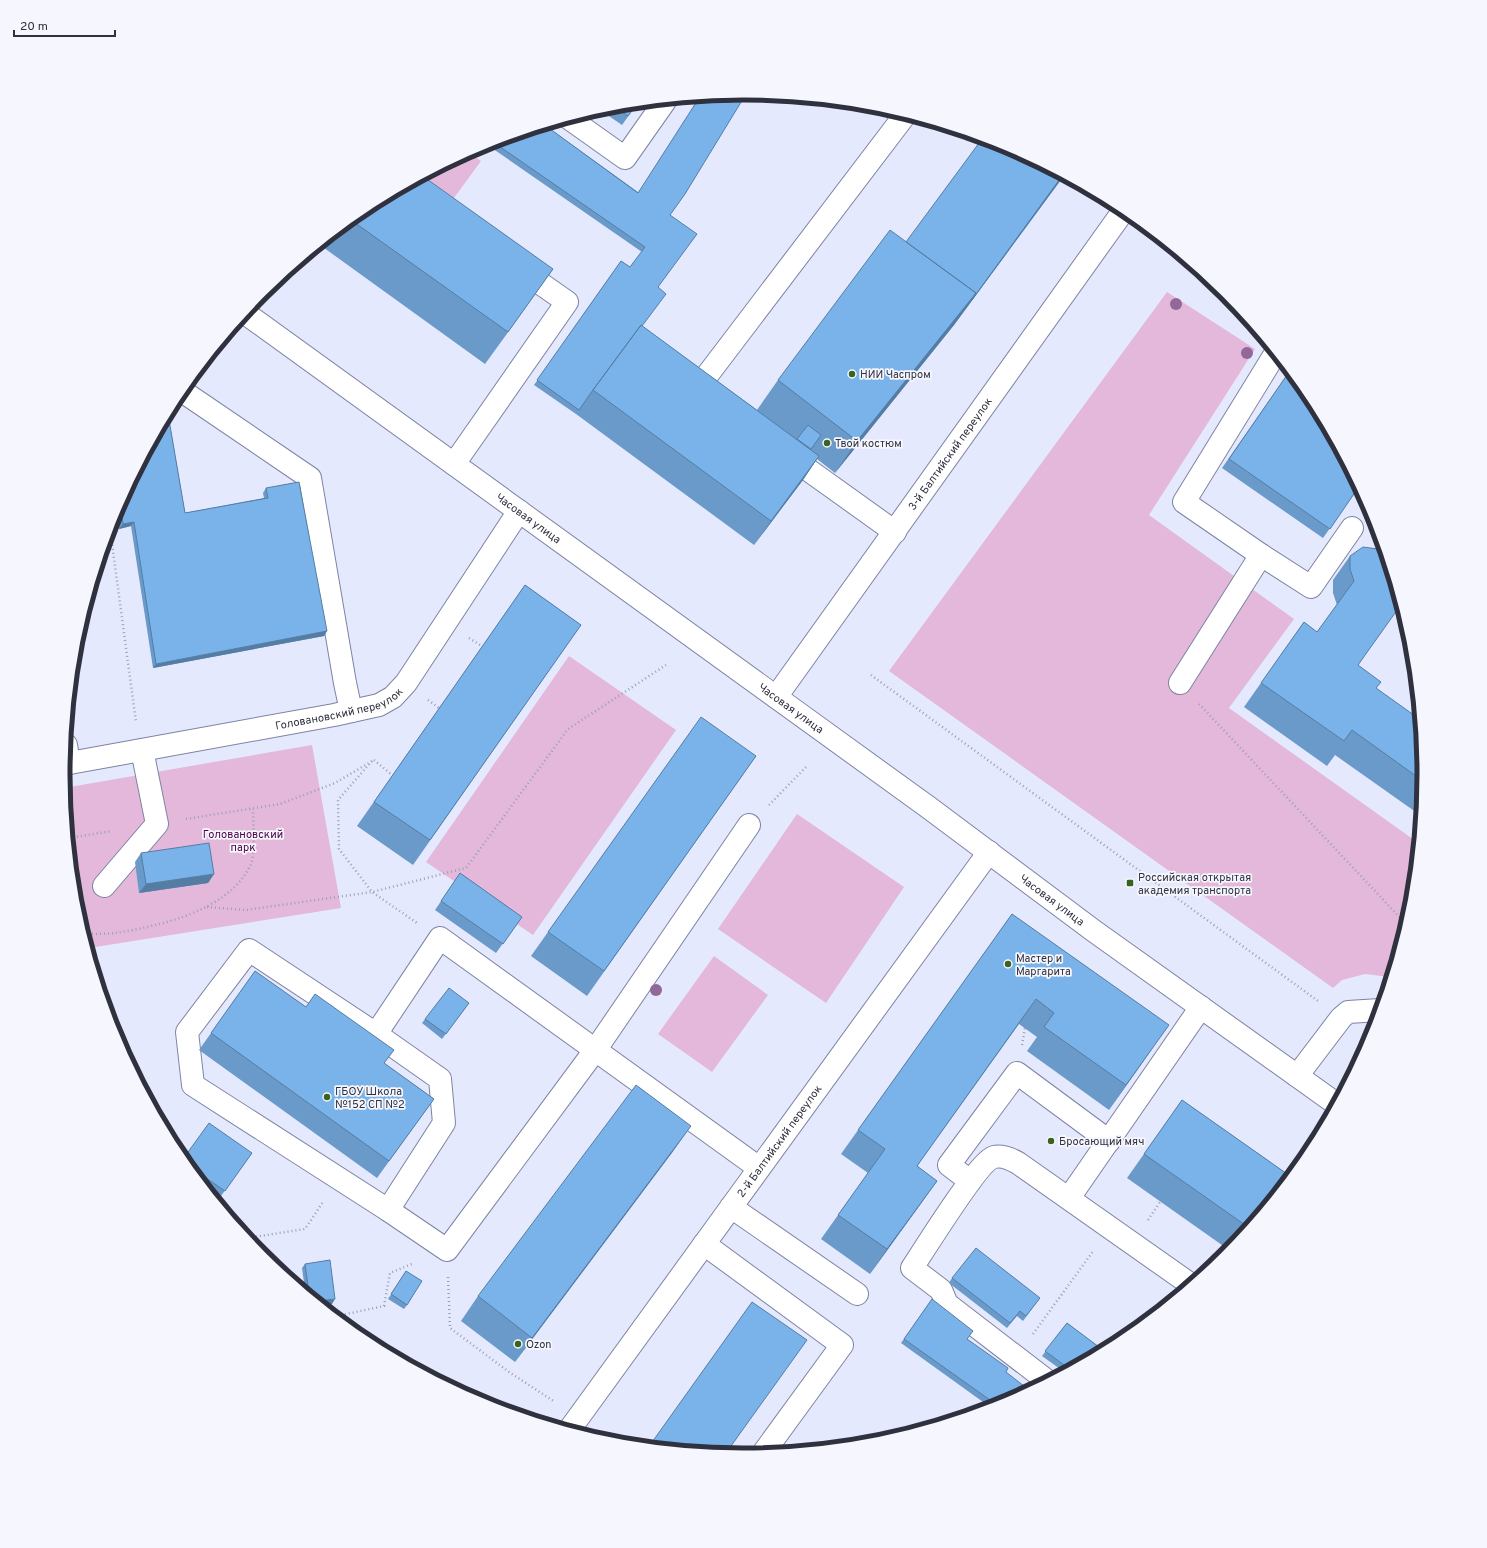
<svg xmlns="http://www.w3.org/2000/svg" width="1487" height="1548" viewBox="0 0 1487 1548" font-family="Overpass,sans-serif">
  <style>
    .green { fill: #e3b8da }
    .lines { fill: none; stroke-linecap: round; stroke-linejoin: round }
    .minor-casing { stroke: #7e83a3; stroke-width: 24 }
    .path { stroke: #9ca0b1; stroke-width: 2.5; stroke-dasharray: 1 3; stroke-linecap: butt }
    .minor { stroke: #fff; stroke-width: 22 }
    .tree { fill: #916998 }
    .wall { fill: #699ac9 }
    .shaded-wall { fill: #557da4 }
    .building { fill: #7ab3ea; stroke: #557da4 }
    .poi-dot { fill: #396420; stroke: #f6f7fe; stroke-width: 1.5 }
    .labels { text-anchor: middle; stroke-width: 3.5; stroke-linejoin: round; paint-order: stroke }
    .poi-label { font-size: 11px; fill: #2f313e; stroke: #f6f7fe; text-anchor: start }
    .street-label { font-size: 11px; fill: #2f313e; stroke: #f6f7fe }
    .park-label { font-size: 11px; fill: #4d0045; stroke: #f6f7fe }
    .rim { fill: none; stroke: #2f313e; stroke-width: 5 }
  </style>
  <rect width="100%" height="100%" fill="#e5e9fe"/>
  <path class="green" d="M469,153L481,161L451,202L419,179Z
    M1167,292L1255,349L1149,515L1294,619L1229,708L1417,842L1411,907L1390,977L1365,974L1342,980L1333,988L889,671Z
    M569,656L676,730L533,935L426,862Z
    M312,745L341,908L89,948L76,907L64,788Z
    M797,814L904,887L826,1003L718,929Z
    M714,956L768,995L712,1072L658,1034Z"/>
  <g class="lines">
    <g class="minor-casing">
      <g id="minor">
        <path d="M570,119L625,158L665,101"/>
        <path id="s1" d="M245,313L928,807L1094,931L1335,1103"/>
        <path d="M1275,354L1184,502L1261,555L1311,587L1352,528"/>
        <path d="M182,391L310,478L345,683L351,711"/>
        <path d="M705,396L696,390L905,115"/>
        <path d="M454,464L567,302L517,267"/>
        <path d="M800,464L895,532"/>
        <path d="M1180,683L1261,555"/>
        <path id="s2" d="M776,697L1124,210"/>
        <path d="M66,745L69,763"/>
        <path id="s3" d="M64,764L334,715L379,705L393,697L406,683L519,511"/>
        <path d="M749,825L596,1049L447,1250L388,1210L193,1085L187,1032L249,950L376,1034L440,938L759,1168"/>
        <path d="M104,886L157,824L142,750"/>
        <path d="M376,1034L440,1079L444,1123L388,1210"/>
        <path d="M1297,1076L1341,1018L1348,1012L1380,1010"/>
        <path d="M970,1181L949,1165L1017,1073L1109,1141"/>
        <path d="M1069,1198L1201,1007"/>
        <path d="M731,1207L857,1294"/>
        <path d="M704,1244L842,1345L764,1452"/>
        <path d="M1046,1380L947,1304L941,1290L912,1268C924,1250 979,1161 994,1157C1002,1155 1011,1159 1018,1163L1190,1284"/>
        <path id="s4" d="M570,1429L989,852"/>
      </g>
    </g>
    <path class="path" d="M110,529L136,722
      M469,638L482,646
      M871,675L1318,1001
      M428,700L439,708
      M1199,704L1406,924
      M374,760L392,775
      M372,761L338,800L339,849L372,892L417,923
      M769,805L807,766
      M186,819L280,804L335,783L374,760
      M69,838L112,831
      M207,907L246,910L372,892L466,868L568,729L666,665
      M84,934C94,934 105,934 115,933C160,926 228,911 250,866C256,856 253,822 253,809
      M1022,1045L1025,1028
      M1148,1220L1160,1202
      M248,1238L305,1229L323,1202
      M1221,1258L1227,1250
      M448,1277L450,1328L509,1372L555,1402
      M337,1316L384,1306L390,1273L414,1263
      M1033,1334L1094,1250"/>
    <use href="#minor" class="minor"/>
  </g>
  <g class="tree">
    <circle cx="1176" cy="304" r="6"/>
    <circle cx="1247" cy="353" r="6"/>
    <circle cx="656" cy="990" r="6"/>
  </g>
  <path class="wall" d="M637,104L622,125L600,110L611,107Z
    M546,126L670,215L658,287L642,326L757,410L778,380L906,242L1004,145L1063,177L954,325L835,473L817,459L803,480L754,545L576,414L534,385L621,261L630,267L642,252L486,144Z
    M366,208L553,269L485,364L320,245Z
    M1289,372L1309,396L1361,492L1357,490L1323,538L1222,468Z
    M168,414L185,513L264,498L263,493L266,488L327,631L324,636L153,668L131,526L119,529L117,510Z
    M1378,549L1358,666L1376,689L1424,774L1420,815L1335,755L1327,766L1244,707L1304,622L1317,632L1337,605L1333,593V580L1350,556Z
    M525,585L581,625L413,865L357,826Z
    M756,756L587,996L531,956L548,932Z
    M141,853L214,874L208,883L139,893L135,862Z
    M460,873L522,917L496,953L435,910Z
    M1012,914L1152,1049L1109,1110L1027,1051L1037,1037L1019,1024L917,1166L937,1181L870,1274L821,1239L868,1173L841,1154Z
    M255,971L434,1099L377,1178L199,1050Z
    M469,1003L442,1039L422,1023L425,1019Z
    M1182,1100L1290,1176L1229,1250L1127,1178Z
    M674,1150L515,1362L461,1321L478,1296Z
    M252,1153L221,1196L203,1183L183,1159Z
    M305,1264L332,1304L323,1305L305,1290L302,1268Z
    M406,1271L407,1305L404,1309L388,1299Z
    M952,1278L1040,1298L1023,1321L1017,1316L1007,1328L949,1283Z
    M932,1299L967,1339L1006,1372L1004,1403L990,1407L901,1343Z
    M1067,1323L1103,1350L1063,1371L1042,1356Z"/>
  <path class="shaded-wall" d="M1062,176L1063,177L954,325L835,473L857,441Z
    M553,269L530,300L485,364L508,332Z
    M819,456L803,480L754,545L771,521Z
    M134,522L131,526L119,529L123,524Z
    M327,631L324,636L153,668L156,664Z
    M214,874L208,883L139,893L146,884Z
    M1169,1025L1152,1049L1109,1110L1126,1085Z
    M691,1126L674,1150L515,1362L532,1338Z
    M937,1181L920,1205L870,1274L887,1249Z
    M335,1299L332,1304L323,1305L318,1301Z"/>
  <path class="building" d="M744,94H746L685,194L670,215L697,234L658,287L666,294L642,326L641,325L593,390L579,410L537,380L621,261L630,267L645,247L493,142L546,126L638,193L699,98Z
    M637,104L628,116L614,106Z
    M982,139L1004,145L1062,176L971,301L976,293L906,242Z
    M424,177L553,269L508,332L351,220L366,208Z
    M890,230L976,293L857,441L778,380Z
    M641,325L819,456L771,521L593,390Z
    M1289,372L1309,396L1358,488L1330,529L1229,459Z
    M168,414L185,513L268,498L266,488L299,482L327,631L156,664L134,522L123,524L120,504Z
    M808,425L821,435L811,449L797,439Z
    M1381,544L1400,606L1358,665L1381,682L1376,688L1418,718L1424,774L1423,781L1352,730L1344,741L1261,683L1304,622L1317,632L1354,581L1350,569V556L1363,547L1378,549Z
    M525,585L581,625L430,840L374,802Z
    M701,717L756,756L604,971L548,932Z
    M209,843L214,874L146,884L141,853Z
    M460,873L522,917L503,944L441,901Z
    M1012,914L1169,1025L1126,1085L1044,1027L1054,1013L1036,999L917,1166L937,1181L887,1249L838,1215L885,1149L858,1130Z
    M255,971L306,1007L315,994L394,1050L384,1063L434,1099L389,1161L211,1033Z
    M449,988L469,1003L446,1034L425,1019Z
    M636,1085L691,1126L532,1338L478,1296Z
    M1182,1100L1290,1176L1248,1227L1144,1154Z
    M209,1123L252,1153L225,1191L190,1167L183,1159Z
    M976,1248L1040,1298L1026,1316L1020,1311L1010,1323L952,1278Z
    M330,1260L335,1299L318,1301L309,1293L305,1264Z
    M406,1271L422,1281L407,1305L391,1294Z
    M932,1299L973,1331L967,1339L1008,1368L1006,1372L1029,1390L1004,1403L997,1405L904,1339Z
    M752,1302L807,1340L726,1453L650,1445Z
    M1067,1323L1103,1350L1068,1368L1045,1351Z"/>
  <g class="poi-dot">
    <circle cx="852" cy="374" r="4"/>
    <circle cx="827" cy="443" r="4"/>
    <rect x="1126" y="879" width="8" height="8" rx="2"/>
    <circle cx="1008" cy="964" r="4"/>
    <circle cx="327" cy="1097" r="4"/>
    <circle cx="1051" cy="1141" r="4"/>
    <circle cx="518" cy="1344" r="4"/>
  </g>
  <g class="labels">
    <g class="poi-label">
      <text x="860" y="378">НИИ Часпром</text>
      <text x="835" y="447">Твой костюм</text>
      <text x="1138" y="881">Российская открытая<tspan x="1138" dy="13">академия транспорта</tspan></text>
      <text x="1016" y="962">Мастер и<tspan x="1016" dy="13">Маргарита</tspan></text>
      <text x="335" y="1095">ГБОУ Школа<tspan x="335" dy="13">№152 СП №2</tspan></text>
      <text x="1059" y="1145">Бросающий мяч</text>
      <text x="526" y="1348">Ozon</text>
    </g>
    <g class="street-label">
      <text dy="4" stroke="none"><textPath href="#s2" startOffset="299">3-й Балтийский переулок</textPath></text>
      <text dy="4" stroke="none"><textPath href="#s1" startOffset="350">Часовая улица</textPath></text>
      <text dy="4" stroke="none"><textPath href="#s3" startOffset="281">Головановский переулок</textPath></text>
      <text dy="4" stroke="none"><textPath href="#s1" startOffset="674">Часовая улица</textPath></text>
      <text dy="4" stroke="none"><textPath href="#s1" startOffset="998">Часовая улица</textPath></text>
      <text dy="4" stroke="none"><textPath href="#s4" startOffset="356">2-й Балтийский переулок</textPath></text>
    </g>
    <g class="park-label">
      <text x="243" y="838">Головановский<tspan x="243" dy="13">парк</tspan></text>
    </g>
  </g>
  <path d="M0 0H1487V1548H0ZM743 100H744A673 673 0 0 1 1417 773V775A673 673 0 0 1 744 1448H743A673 673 0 0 1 70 775V773A673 673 0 0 1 743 100Z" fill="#f6f7fe" fill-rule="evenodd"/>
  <path class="rim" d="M743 100H744A673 673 0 0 1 1417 773V775A673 673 0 0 1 744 1448H743A673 673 0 0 1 70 775V773A673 673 0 0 1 743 100Z"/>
  <path d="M14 30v6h101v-6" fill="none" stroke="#2f313e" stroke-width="2"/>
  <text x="20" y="30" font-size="12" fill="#2f313e" stroke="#f6f7fe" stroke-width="3" paint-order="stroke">20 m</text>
</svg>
